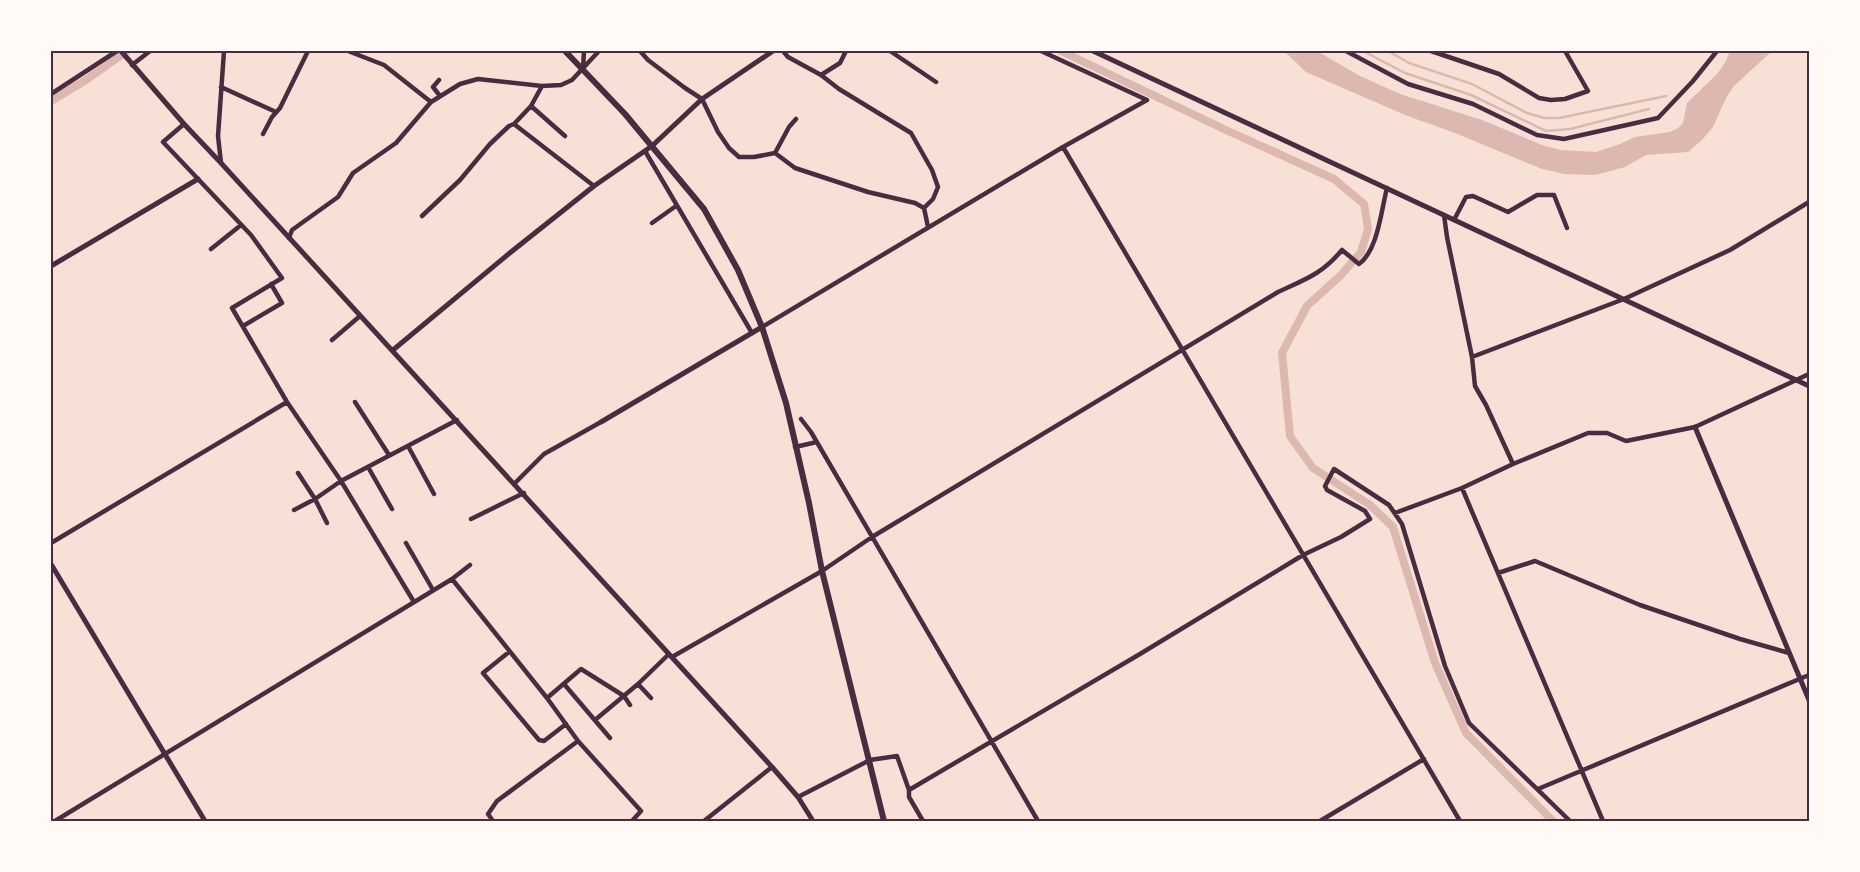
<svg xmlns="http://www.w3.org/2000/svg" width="1860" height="872" viewBox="0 0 1860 872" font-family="'Alegreya Sans',sans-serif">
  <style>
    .water { fill: #dcb8b0 }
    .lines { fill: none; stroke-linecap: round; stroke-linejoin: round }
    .stream { stroke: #dcb8b0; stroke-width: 2.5 }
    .canal { stroke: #dcb8b0; stroke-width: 8 }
    .minor { stroke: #4a2c40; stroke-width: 4.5 }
    .tertiary { stroke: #4a2c40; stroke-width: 5 }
    .primary { stroke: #4a2c40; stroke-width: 6 }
    .neatline { fill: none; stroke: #4a2c40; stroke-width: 2 }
  </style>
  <rect width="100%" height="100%" fill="#f7e1d7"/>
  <path class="water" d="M1284,51H1317L1360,76L1400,94L1482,120L1542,145L1561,150L1596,152L1620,144L1635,137L1670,132L1678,128L1683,123L1687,103L1717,74L1725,63L1730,51H1772L1734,86L1727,96L1713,127L1702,140L1688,152L1646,155L1625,167L1595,175L1564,174L1542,169L1455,133L1405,115L1306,72Z"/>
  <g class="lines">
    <path class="stream" d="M1363,51L1405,73L1471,95L1546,131L1570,129L1649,109
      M1388,51L1409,63L1472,84L1527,113L1544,118H1559L1666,96"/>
    <path class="canal" d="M1061,51L1226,130L1334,179L1364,204L1368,229L1361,252L1341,275L1307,306L1282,353L1290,436L1313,468L1370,505L1393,527L1435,663L1466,733L1553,821
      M51,101L86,80L127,51"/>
    <path class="minor" d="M348,51L384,65L431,102
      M640,51L648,60L685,88L702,99L718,132L729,148L739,157H754L775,153L795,168L868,192L915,203L924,208
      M783,51L788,57L821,75L839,89L911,133L932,170L938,187L933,199L924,208
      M890,51L936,82
      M1041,51L1147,100
      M1346,51L1408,84L1473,104L1537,135L1564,139L1658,118L1693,81L1717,51
      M1431,51L1499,74L1539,98L1551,100L1565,99L1588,91L1565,51
      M132,65L150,51
      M583,69L584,51
      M821,75L840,63L846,51
      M439,80L433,87L440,96
      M221,87L276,112
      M51,94L117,51
      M531,106L565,136
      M184,124L163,142L251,235L282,278L232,308L287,402L341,481L414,602
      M514,124L594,186
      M263,134L272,117L280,108L308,51
      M1063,147L1460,821
      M645,151L752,333
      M775,153L789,127L796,119
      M221,163L218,136L224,51
      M924,208L928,227
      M1444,215L1447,237L1472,357L1475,386L1486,405L1513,464
      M422,216L460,180L490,144L509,126L514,124L531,106L542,86
      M1454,220L1466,197L1473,196L1508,212L1537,195H1554L1567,228
      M652,223L676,206
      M289,238L292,230L338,197L353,173L396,143L431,102L460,84L478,79L542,86L561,85L572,80L599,51
      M211,249L241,225
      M243,326L282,303L271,284
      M762,327L1063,147L1147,100
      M332,340L360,316
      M1472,357L1624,299L1730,250L1809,202
      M355,402L389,455
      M801,419L811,432L1038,821
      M408,446L434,494
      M795,447L817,442
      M368,467L392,509
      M298,473L315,499L327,523
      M515,483L544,454L601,422
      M1462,488L1603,821
      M294,510L315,499L341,481L457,420
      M1395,513L1462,488L1513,464L1588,433H1607L1626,441L1695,427L1809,374
      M471,519L524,493
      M51,543L287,402
      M406,543L433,590
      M1498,573L1535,561L1640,605L1740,639L1789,653
      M452,579L470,565
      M509,652L483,673L539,740L544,741L566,724
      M672,657L822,571L872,537L1278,292C1306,279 1322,274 1342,250L1359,264C1378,250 1381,211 1387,188
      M564,684L610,738
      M638,684L651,698
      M547,698L581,669L624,696L630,705
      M595,720L638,684L669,654
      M1538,789L1809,675
      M909,790V797L923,821
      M798,797L870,760L897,756L909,790L1140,654L1303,555L1341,537L1370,519L1365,511L1327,490L1325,486L1334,469L1389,505L1402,524L1445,666L1469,723L1570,821
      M55,821L452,579L547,698L578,741L641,811L632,821
      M493,821L488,814L497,801L578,741
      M704,821L772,767
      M1320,821L1424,759"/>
    <path class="tertiary" d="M121,51L184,124L221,163L772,767L798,797L813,821
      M1093,51L1809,386
      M51,266L198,179
      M393,350L511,252L594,186L652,146L702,99L773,51
      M601,422L762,327
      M1695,427L1809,700
      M51,564L205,821"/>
    <path class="primary" d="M565,51L625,114L704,209L738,270L762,327L786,403L809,503L822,571L884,821"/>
  </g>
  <rect width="1860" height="872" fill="none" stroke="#fffaf5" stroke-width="105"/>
  <rect x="52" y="52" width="1756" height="768" class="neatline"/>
</svg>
